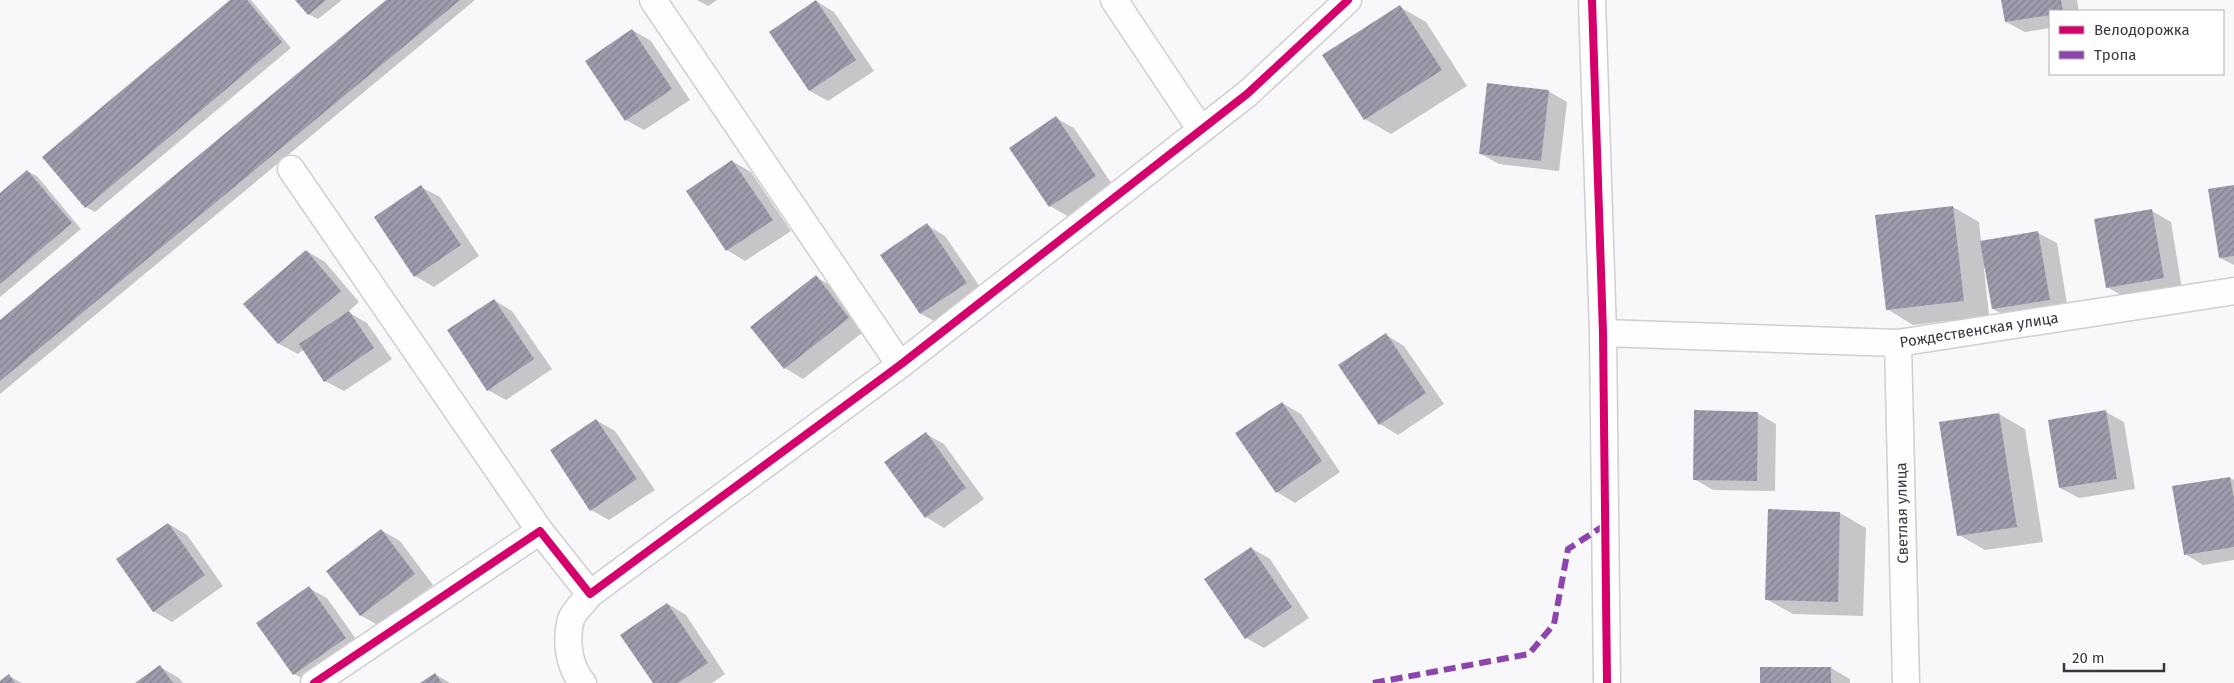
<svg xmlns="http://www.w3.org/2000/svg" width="2234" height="683" viewBox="0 0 2234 683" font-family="'Fira Sans',sans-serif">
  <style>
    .shadow { fill: #0003 }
    .building { fill: url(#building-hatch) }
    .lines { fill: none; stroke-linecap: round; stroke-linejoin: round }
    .minor-casing { stroke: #ceced3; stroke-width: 29 }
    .minor { stroke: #fefefe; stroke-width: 26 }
    .quiet { stroke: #8e44ad; stroke-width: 6; stroke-dasharray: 12 6; stroke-linecap: butt }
    .cycleway-casing { stroke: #fff; stroke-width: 11 }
    .cycleway { stroke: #d6006c; stroke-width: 8 }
    .labels { text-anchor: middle; stroke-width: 5; stroke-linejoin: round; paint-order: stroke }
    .street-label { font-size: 15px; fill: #373740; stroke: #fff }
  </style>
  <defs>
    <pattern id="building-hatch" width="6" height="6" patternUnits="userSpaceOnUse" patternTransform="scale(1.25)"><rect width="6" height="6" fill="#9e9cac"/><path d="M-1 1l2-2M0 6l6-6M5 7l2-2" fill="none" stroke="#82808d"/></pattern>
  </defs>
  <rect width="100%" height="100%" fill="#f8f8fb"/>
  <path class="shadow" d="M232,0H251L291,48L95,212L86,207Z
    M297,0H342L318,19L308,14Z
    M388,0H475L0,394V321Z
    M697,0H717L708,6Z
    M2002,0H2077L2079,11H2050V28L2025,32L2006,22Z
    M816,1L834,12L874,71L828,101L810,91L770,32Z
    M1400,7L1426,22L1467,86L1391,134L1365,119Z
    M632,30L651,41L690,100L644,130L626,120Z
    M1548,91L1567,102L1559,171L1499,164L1481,154Z
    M1056,118L1074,128L1114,187L1069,217L1050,206Z
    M732,161L751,172L791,231L745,261L727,250Z
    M27,171L37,176L81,229L0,297V194Z
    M421,187L440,197L479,256L434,287L415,276Z
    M2234,187V265L2220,258Z
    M1953,207L1979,222L1981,242L2038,233L2057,243L2068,310L2012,319L1993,309L1986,268L1984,269L1989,316L1913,325L1887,309Z
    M2152,211L2171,222L2182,289L2126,298L2107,287Z
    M927,225L945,236L985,294L940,324L921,314L881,255Z
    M307,251L325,262L359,302L348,312L367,323L392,359L344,391L325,381L304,349L298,354L279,344L245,304Z
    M816,277L835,288L867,329L803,379L785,368Z
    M494,300L512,311L552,369L506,400L488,390Z
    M1386,335L1404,346L1444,404L1398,435L1380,424Z
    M1282,403L1301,414L1340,472L1295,503L1277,492Z
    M2106,412L2124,422L2135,489L2079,498L2060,488Z
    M1757,413L1776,424L1775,491L1713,490L1694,479Z
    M1999,414L2025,429L2043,542L1985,550L1959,535Z
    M596,420L615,431L655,490L609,520L591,510Z
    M926,434L944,444L984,499L944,528L926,517Z
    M2230,478L2234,480V560L2203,565L2185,554Z
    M1840,513L1866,528L1863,616L1793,614L1766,599Z
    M169,524L187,535L223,586L172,622L153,611Z
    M381,530L400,541L433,585L379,626L360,615Z
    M1251,548L1270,559L1309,618L1264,648L1246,638Z
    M309,588L327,598L363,649L310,683L294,674Z
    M668,604L686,615L725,674L712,683H654Z
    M160,667L179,678L183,683H137Z
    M1831,668L1850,679V683H1761Z
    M435,674L450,683H422Z
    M9,676L22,683H0Z"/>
  <path class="building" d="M230,0H247L282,42L85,208L42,157Z
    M295,0H326L308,15Z
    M386,0H460L0,381V320Z
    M816,0L856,60L809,91L769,32Z
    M2001,0H2061L2063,11H2050V15L2005,22Z
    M1400,5L1442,70L1364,120L1322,55Z
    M632,29L672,89L625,121L585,61Z
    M1487,83L1549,90L1541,161L1479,154Z
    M1056,116L1096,176L1049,207L1009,148Z
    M732,160L773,220L726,251L686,191Z
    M27,170L72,223L0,284V193Z
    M421,185L461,245L414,277L374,217Z
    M2234,185V256L2219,258L2208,189Z
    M1953,206L1964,301L1886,310L1875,215Z
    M2152,209L2164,278L2106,288L2094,219Z
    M927,223L967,283L920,314L880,255Z
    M2038,231L2050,300L1992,309L1980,241Z
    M306,250L341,291L278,344L243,304Z
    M816,275L849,318L784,369L750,327Z
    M494,299L534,359L487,391L447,330Z
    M349,311L374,348L324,382L299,344Z
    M1386,333L1426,393L1379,425L1338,365Z
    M1282,402L1322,461L1276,493L1235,433Z
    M1694,410L1758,412L1757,481L1693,480Z
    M2106,410L2117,479L2059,488L2048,420Z
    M1999,413L2017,527L1957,536L1939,422Z
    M596,419L637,479L590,511L550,450Z
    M926,432L966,488L925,518L884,462Z
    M2230,477L2234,499V547L2184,555L2172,486Z
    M1768,509L1840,512L1838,602L1765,600Z
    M168,523L205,575L153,612L116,559Z
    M381,529L415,574L360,616L326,571Z
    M1251,547L1292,607L1245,639L1204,579Z
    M309,586L346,638L293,675L256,623Z
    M667,603L708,663L678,683H653L620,635Z
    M160,665L173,683H135Z
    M1760,667H1831V683H1760Z
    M435,673L442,683H420Z
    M9,674L15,683H0V681Z"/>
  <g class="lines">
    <g class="minor-casing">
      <path id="minor" d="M653,0L900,365
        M1114,0L1201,130
        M1592,0L1603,333L1607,683
        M291,169L540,531
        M1603,333L1898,343L2234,291
        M1898,343L1906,683
        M314,683L540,531L590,594L900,365L1247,94L1348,0
        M583,683C569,668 565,640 571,619C574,611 585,601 590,594"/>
    </g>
    <use href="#minor" class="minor"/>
    <path class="quiet" d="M1373,683L1529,654L1554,624L1568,549L1605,525"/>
    <g class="cycleway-casing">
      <path id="cycleway" d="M1592,0L1603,333L1607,683
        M314,683L540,531L590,594L900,365L1247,94L1348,0"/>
    </g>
    <use href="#cycleway" class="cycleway"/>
  </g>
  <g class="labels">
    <g class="street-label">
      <text transform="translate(1979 330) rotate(-9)" y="5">Рождественская улица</text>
      <text transform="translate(1902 513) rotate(-91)" y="5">Светлая улица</text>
    </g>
  </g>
  <rect x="2049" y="10" width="175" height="65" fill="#ffffff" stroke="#afafb3"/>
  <rect x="2059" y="26" width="25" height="8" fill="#d6006c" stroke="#afafb3"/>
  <text x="2094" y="35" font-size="15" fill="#373740">Велодорожка</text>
  <rect x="2059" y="51" width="25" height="8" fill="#8e44ad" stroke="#afafb3"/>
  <text x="2094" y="60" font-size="15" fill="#373740">Тропа</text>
  <path d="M2064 663v8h100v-8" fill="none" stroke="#373740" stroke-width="2.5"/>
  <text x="2072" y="663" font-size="15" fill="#373740" stroke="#ffffff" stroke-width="4" paint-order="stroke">20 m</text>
</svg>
